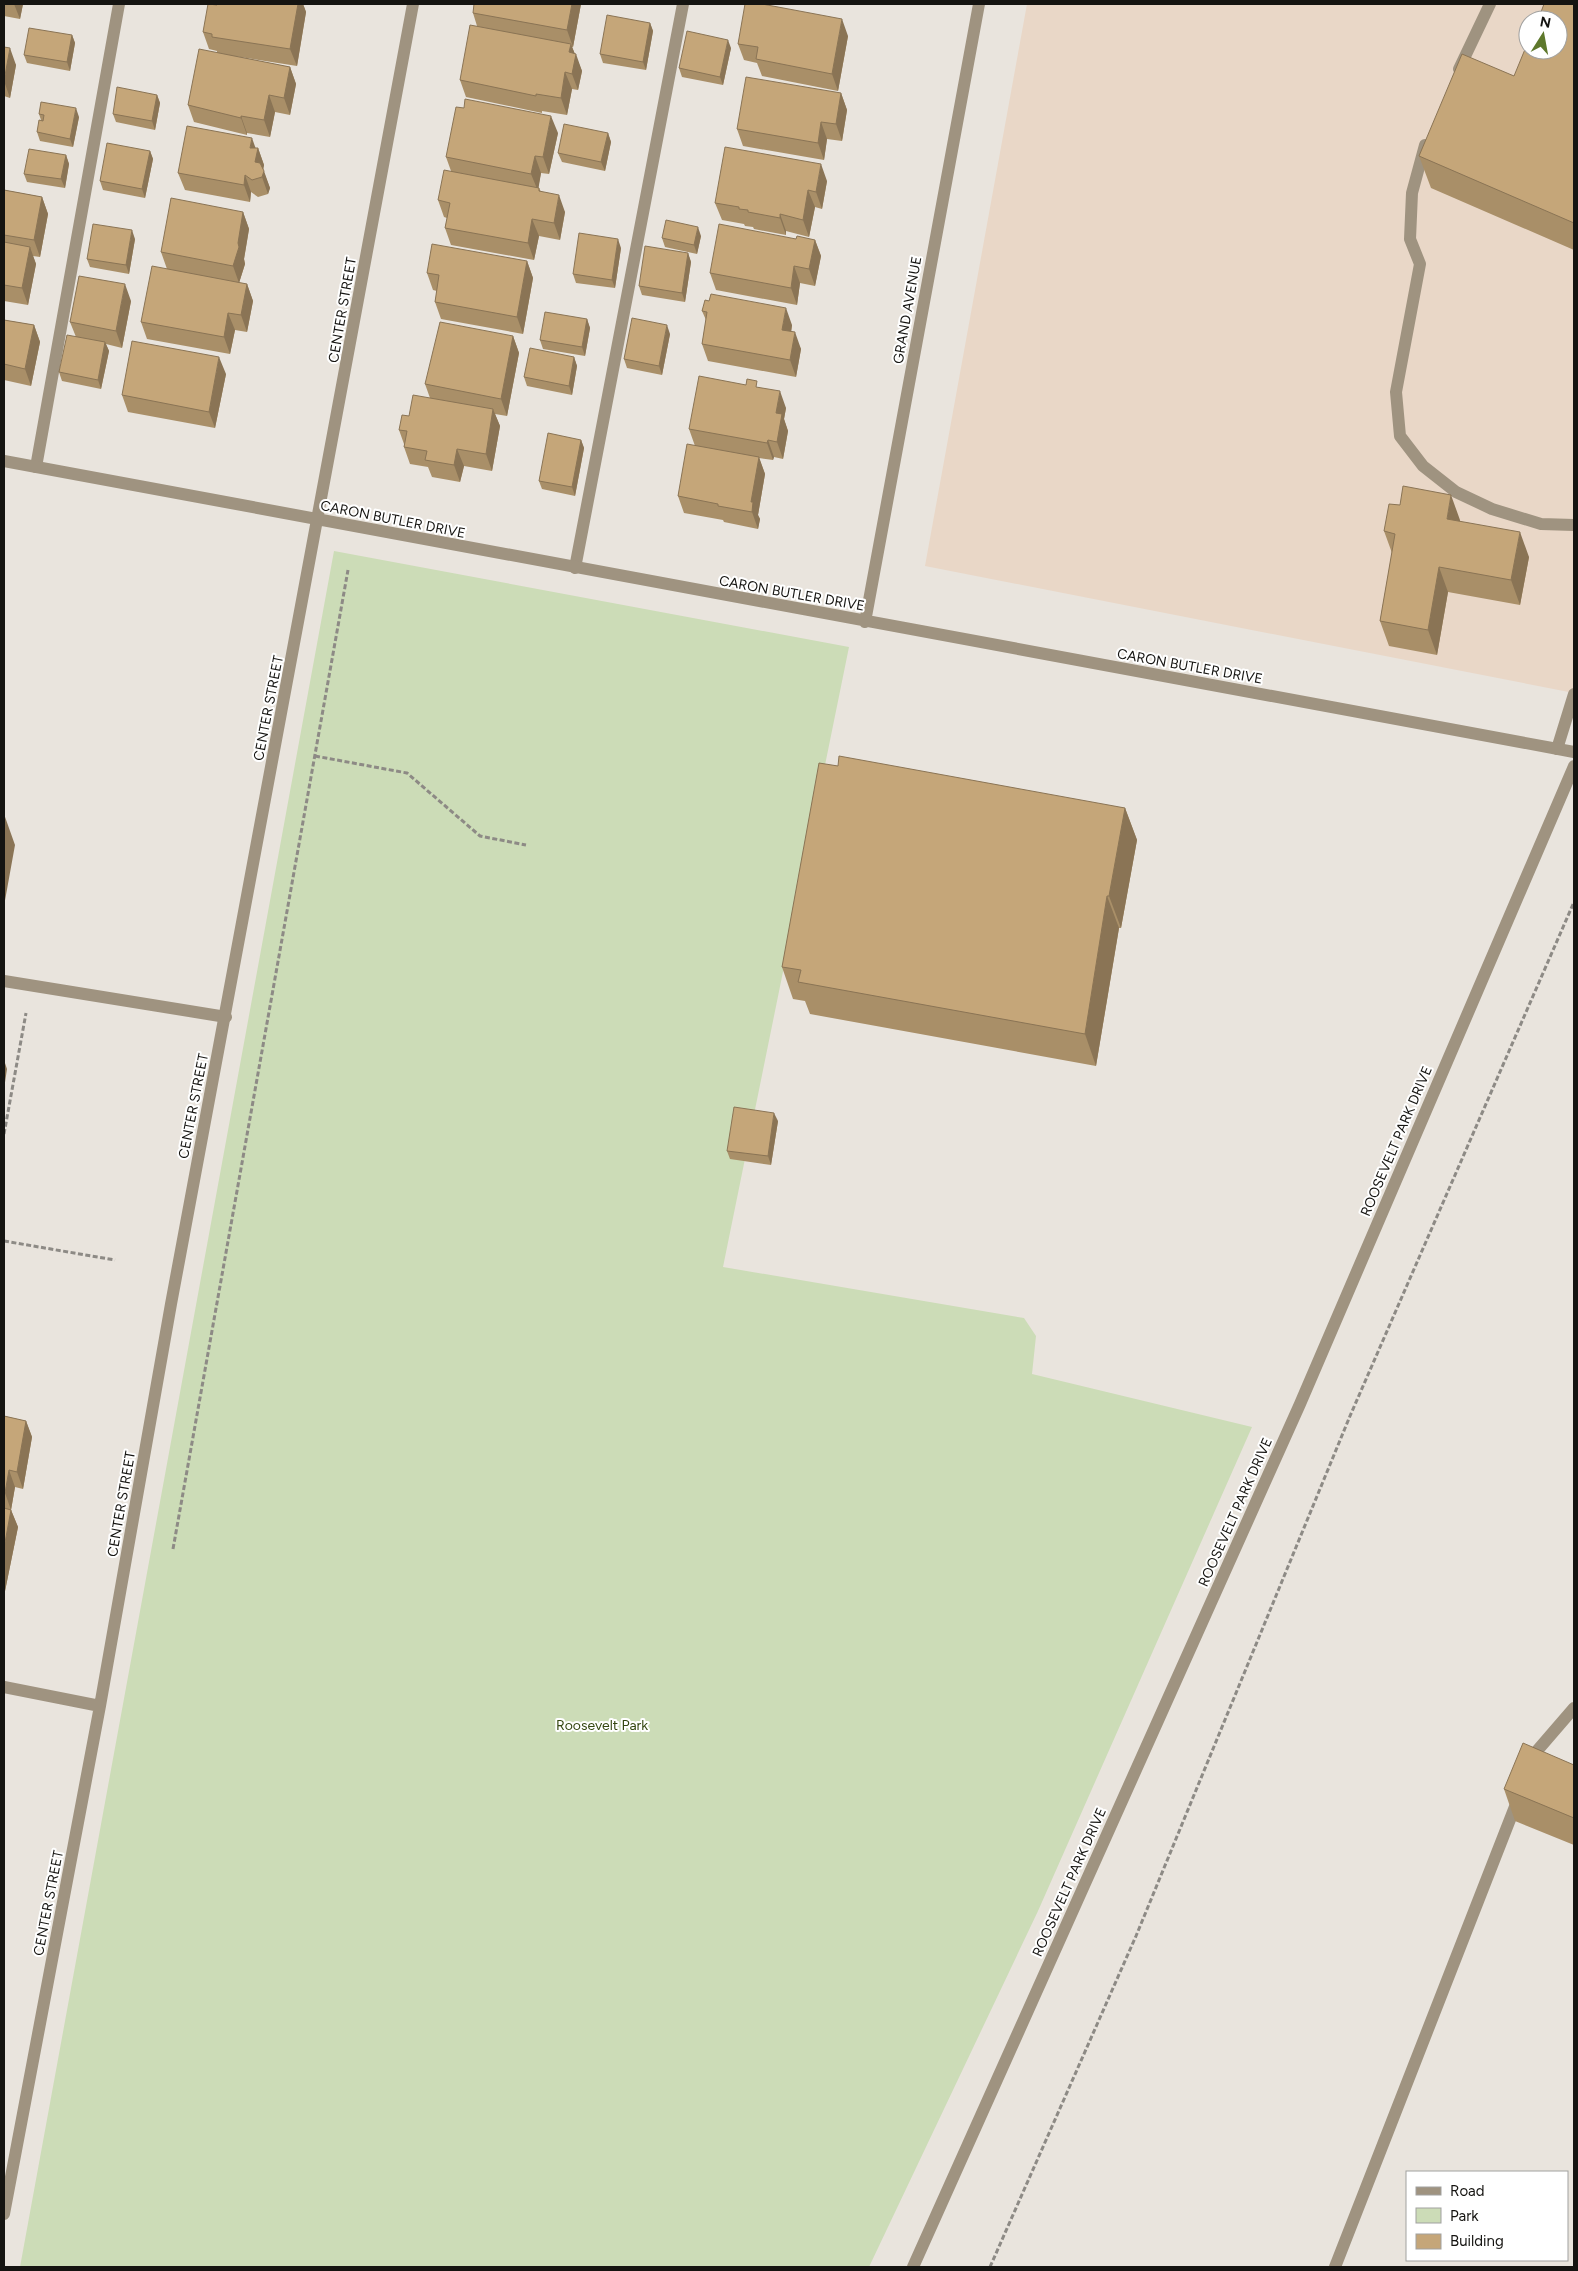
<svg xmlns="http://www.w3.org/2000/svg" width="1578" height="2271" viewBox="0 0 1578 2271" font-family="Figtree,sans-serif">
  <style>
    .commercial { fill: #e9d7c7; fill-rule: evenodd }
    .green { fill: #ccdcb7 }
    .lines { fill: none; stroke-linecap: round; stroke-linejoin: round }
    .path { stroke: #8d8a85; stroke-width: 3; stroke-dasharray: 5 2.5; stroke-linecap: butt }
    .service { stroke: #9f9380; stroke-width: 12 }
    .minor { stroke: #9f9380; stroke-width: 12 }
    .tertiary { stroke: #9f9380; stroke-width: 12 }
    .wall { fill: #a98f68 }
    .shaded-wall { fill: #8a7455 }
    .building { fill: #c5a679; stroke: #8a7455 }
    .labels { text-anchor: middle; stroke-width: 4; stroke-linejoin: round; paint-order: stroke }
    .street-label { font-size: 14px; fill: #151411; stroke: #fff }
    .park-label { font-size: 14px; fill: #344610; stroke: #fff }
  </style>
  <rect width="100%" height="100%" fill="#e9e4dd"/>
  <path class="commercial" d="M1027,4H1574V693L925,566ZM1528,20H1558V50H1528Z"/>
  <path class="green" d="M334,551L849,647L723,1267L1024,1318L1036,1336L1032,1374L1252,1427L1038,1911L869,2267H20Z"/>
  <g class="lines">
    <path class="path" d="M315,756L407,773L480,836L526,845
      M4,1134L26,1013
      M4,1241L115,1260
      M173,1549L348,570
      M990,2267L1136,1936L1350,1416L1574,902"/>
    <path class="service" d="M1459,69L1490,4
      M1425,145L1412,193L1410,239L1420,264L1396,392L1400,436L1423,466L1456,492L1492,509L1541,524L1574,525
      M36,467L119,4
      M575,568L683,4
      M1557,749L1574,694
      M4,981L226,1017
      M1532,1764L1536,1752L1574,1708
      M1335,2267L1518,1799"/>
    <path class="minor" d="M4,461L1574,752
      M865,622L979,4
      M4,1687L100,1706
      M4,2214L100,1706L171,1304L413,4"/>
    <path class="tertiary" d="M913,2267L1300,1404L1574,766"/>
  </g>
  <path class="wall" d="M4,4H23L20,19L4,16Z
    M217,4H303L306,12L297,66L234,56L290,67L296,84L290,115L275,112L270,137L247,133V135L194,122L188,105L217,53V51L209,49L203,32Z
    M581,4L573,47H572L582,71L578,90L572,89L567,115L542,111V113L466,97L460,80L477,26L473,13Z
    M1574,4V250L1431,188L1419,156L1514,76Z
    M650,23L653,31L646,70L603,63L600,54Z
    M72,35L75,43L70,71L27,63L24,55Z
    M848,36L838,91L762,76L757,63L744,60L738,44Z
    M4,47L16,65L10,98L4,96Z
    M731,48L723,85L682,77L679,68Z
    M841,93L847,110L842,141L827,139L824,160L743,146L737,129Z
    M157,95L160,103L155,130L116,122L113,114Z
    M39,114L79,117L73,147L40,141L37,132L41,120Z
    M558,133L549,174L541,173L538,188H539L541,192L565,212L560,240L539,236L534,260L451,245L445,228L447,218L444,217L438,200L451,171L446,157Z
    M608,133L611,142L605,171L562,162L558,153Z
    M256,148H258L264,165L263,170L270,188L268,194L258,197L251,192L250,202L185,190L178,173Z
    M150,151L153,159L145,198L103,190L100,181Z
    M66,155L69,164L65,188L27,182L24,174Z
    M827,181L822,209L815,207L809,237L786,231V235L754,229L753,227L745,226L744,224L722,220L715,203Z
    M4,190L42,197L48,214L40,257L33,256L36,264L28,305L4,301Z
    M243,212L249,229L244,259L245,264L239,283L247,284L253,301L247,332L235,330L230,354L147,339L141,322L167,269L161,252Z
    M701,236L697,254L665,247L662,238Z
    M135,239L129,274L90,267L87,259Z
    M796,239L815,240L821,256L815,286L800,283L797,305L716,290L710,273Z
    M621,248L615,288L576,283L573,274Z
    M688,253L691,262L685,302L642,295L639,286Z
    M527,261L533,278L523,334L441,319L435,302L437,291L433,290L427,273Z
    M131,301L122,348L106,344L109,351L101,389L62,381L59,372L76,337L70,322Z
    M702,311L792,325L791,332L801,349L796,377L708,361L702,344L706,320Z
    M587,319L590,328L585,356L543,349L540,340Z
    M4,320L34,325L40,342L31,386L4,380Z
    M670,334L662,375L627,368L624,359Z
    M513,336L519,353L507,416L495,414L500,426L492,471L464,466L460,482L432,477L428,467L410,464L404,447V444L399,430L409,416L430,398L425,384Z
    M574,357L577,366L572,395L527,386L524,377Z
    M226,374L215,428L128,412L122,395Z
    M759,387L786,408L784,419L788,431L783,459L774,457L773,460L759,458L765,474L758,515L760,519L758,529L724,522L723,520L684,513L678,496L695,446L689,429Z
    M581,440L584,448L575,496L542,489L539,481Z
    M1460,520V521L1529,557L1520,605L1448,592L1437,655L1389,646L1380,621L1392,553L1384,531Z
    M838,766L1125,808L1137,840L1121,928H1119L1096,1066L810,1014L805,1001L793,999L782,967Z
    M778,1121L771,1165L730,1159L727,1151Z
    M4,1416L26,1421L32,1437L23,1489L15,1487L11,1510L18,1527L4,1596Z
    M1574,1765V1845L1515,1821L1504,1789Z"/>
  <path class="shaded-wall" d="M14,4H23L20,19Z
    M298,4H303L306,12L297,66L290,49Z
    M572,4H581L573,47L567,30Z
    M842,19L848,36L838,91L832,74Z
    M650,23L653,31L646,70L643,62Z
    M72,35L75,43L70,71L67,62Z
    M728,40L731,48L723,85L720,77Z
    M571,44L576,57V54L582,71L578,90L572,74L569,52Z
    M10,48L16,65L10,98L4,81Z
    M290,67L296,84L290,115L284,98Z
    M565,72L572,89L567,115L561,98Z
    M841,93L847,110L842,141L836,124Z
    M157,95L160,103L155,130L152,121Z
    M269,95L275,112L270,137L264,120Z
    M76,108L79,117L73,147L70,139Z
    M241,116L247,133V135L241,118Z
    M551,116L558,133L549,174L543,157Z
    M821,122L827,139L824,160L818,143Z
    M608,133L611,142L605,171L601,162Z
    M252,138L257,152L258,148L264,165L261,179L250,148Z
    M150,151L153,159L145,198L142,189Z
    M66,155L69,164L65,188L61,179Z
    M535,156L541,173L538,191L531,174Z
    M821,164L827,181L822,209L816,192Z
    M264,171L270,188L268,194L262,177Z
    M245,175L251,192L250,202L244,185Z
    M808,190L815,207L809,237L803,220Z
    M559,195L565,212L560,240L554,223Z
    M42,197L48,214L40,257L34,240Z
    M243,212L249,229L244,259L245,264L239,283L233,266Z
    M780,214L786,231V235L780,218Z
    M532,219L539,236L534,260L528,243Z
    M698,227L701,236L697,254L694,245Z
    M132,230L135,239L129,274L126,265Z
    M618,239L621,248L615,288L612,280Z
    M815,240L821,256L815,286L809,269Z
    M30,247L36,264L28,305L22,288Z
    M688,253L691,262L685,302L682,293Z
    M527,261L533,278L523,334L517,317Z
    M794,266L800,283L797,305L791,288Z
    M125,284L131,301L122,348L116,331Z
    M247,284L253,301L247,332L241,315Z
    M786,308L792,325L789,347L782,330Z
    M228,313L235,330L230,354L224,337Z
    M587,319L590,328L585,356L582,347Z
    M34,325L40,342L31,386L25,369Z
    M667,325L670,334L662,375L659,366Z
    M795,332L801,349L796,377L790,360Z
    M513,336L519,353L507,416L501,399Z
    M105,342L109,351L101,389L98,380Z
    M219,357L226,374L215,428L209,412Z
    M574,357L577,366L572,395L569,386Z
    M780,391L786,408L784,419L788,431L783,459L777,442L776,413Z
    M493,409L500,426L492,471L486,454Z
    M581,440L584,448L575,496L572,487Z
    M768,440L774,457L773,460L767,443Z
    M457,449L464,466L460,482L454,465Z
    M759,457L765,474L758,515L760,519L758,529L752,512L751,502Z
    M1451,495L1460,520L1456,544L1447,519Z
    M1520,532L1529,557L1520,605L1511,580Z
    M1439,567L1448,592L1437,655L1428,630Z
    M1125,808L1137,840L1121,928L1109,896Z
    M4,814L15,845L4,906Z
    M1107,896L1119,928L1096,1066L1085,1034Z
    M4,1060L7,1069L4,1089Z
    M774,1113L778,1121L771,1165L768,1156Z
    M26,1421L32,1437L23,1489L17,1472Z
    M9,1470L15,1487L11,1510L5,1493Z
    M11,1510L18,1527L4,1596V1548Z"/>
  <path class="building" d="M208,4L217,5V4H298L290,49L212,37V34L203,32Z
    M474,4H572L567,30L473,13Z
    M745,4H762L842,19L832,74L756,59L758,47L738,44Z
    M1544,4H1574V223L1419,156L1462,54L1514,76L1528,42V50H1558V20H1538Z
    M607,15L650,23L643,62L600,54Z
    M470,25L571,44L569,52L576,54L572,74L565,72L561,98L536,94V96L460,80Z
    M29,28L72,35L67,62L24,55Z
    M687,31L728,40L720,77L679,68Z
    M4,47L10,48L4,81Z
    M199,49L290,67L284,98L269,95L264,120L241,116V118L188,105Z
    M746,77L841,93L836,124L821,122L818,143L737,129Z
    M117,87L157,95L152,121L113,114Z
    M465,99L551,116L543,157L535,156L531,174L446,157L456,107L464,108Z
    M41,102L76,108L70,139L37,132L39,120L43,121L44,115L39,114Z
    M564,124L608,133L601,162L558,153Z
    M187,126L252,138L250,148H258L255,162L260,163L264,171L262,177L252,180L245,175L244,185L178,173Z
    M107,143L150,151L142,189L100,181Z
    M725,147L821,164L816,192L808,190L803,220L780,214V218L748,212V210L739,209V207L715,203Z
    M29,149L66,155L61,179L24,174Z
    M444,170L539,188V191L559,195L554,223L532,219L528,243L445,228L450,203L438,200Z
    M4,190L42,197L34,240L4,235Z
    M171,198L243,212L238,243L239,247L233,266L161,252Z
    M666,220L698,227L694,245L662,238Z
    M93,224L132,230L126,265L87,259Z
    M719,224L796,239L797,236L815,240L809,269L794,266L791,288L710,273Z
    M579,233L618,239L612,280L573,274Z
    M4,242L30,247L22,288L4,285Z
    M432,244L527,261L517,317L435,302L439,275L427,273Z
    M645,246L688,253L682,293L639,286Z
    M152,266L247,284L241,315L228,313L224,337L141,322Z
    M79,276L125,284L116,331L70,322Z
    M711,294L786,308L782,330L795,332L790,360L702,344L707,312L702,311L705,300L709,301Z
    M545,312L587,319L582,347L540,340Z
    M632,318L667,325L659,366L624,359Z
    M4,320L34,325L25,369L4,364Z
    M440,322L513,336L501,399L425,384Z
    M67,335L105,342L98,380L59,372Z
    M132,341L219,357L209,412L122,395Z
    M530,348L574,357L569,386L524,377Z
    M699,376L746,385L747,379L757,381L756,387L780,391L776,413L782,414L777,442L768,440L767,443L689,429Z
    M413,395L493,409L486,454L457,449L454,465L425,460L427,451L404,447L407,431L399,430L402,415L409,416Z
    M548,433L581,440L572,487L539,481Z
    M687,444L759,457L751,502H753L752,512L718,506V504L678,496Z
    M1403,486L1451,495L1447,519L1520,532L1511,580L1439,567L1428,630L1380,621L1395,534L1384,531L1389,504L1400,505Z
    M839,756L1125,808L1109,896H1107L1085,1034L798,982L801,970L782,967L819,763L838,766Z
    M734,1107L774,1113L768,1156L727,1151Z
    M4,1416L26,1421L17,1472L9,1470L5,1493H4Z
    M4,1508L11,1510L4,1548Z
    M1523,1743L1574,1765V1818L1504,1789Z"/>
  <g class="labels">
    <g class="street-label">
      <text transform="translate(342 310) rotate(-80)" y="5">CENTER STREET</text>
      <text transform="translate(907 310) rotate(-80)" y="5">GRAND AVENUE</text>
      <text transform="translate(393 519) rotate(11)" y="5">CARON BUTLER DRIVE</text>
      <text transform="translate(792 593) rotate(10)" y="5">CARON BUTLER DRIVE</text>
      <text transform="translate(1190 666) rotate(10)" y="5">CARON BUTLER DRIVE</text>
      <text transform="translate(268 708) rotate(-79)" y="5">CENTER STREET</text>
      <text transform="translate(193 1106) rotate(-79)" y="5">CENTER STREET</text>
      <text transform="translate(1396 1141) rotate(-67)" y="5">ROOSEVELT PARK DRIVE</text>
      <text transform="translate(121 1504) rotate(-80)" y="5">CENTER STREET</text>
      <text transform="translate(1235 1512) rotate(-66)" y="5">ROOSEVELT PARK DRIVE</text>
      <text transform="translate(1069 1882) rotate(-66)" y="5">ROOSEVELT PARK DRIVE</text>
      <text transform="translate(48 1903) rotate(-79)" y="5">CENTER STREET</text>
    </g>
    <g class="park-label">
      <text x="602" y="1730">Roosevelt Park</text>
    </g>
  </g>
  <rect width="1578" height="2271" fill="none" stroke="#151411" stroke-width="10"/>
  <rect x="1406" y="2171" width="162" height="90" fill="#ffffff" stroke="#a1a1a0"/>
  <rect x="1416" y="2187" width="25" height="8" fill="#9f9380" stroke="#a1a1a0"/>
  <text x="1450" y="2196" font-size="15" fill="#151411">Road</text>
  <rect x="1416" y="2208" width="25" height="15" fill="#ccdcb7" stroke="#a1a1a0"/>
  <text x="1450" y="2221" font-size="15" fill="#151411">Park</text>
  <rect x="1416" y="2234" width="25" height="15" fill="#c5a679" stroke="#a1a1a0"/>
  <text x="1450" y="2246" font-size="15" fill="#151411">Building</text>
  <g transform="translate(1543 35) rotate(11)"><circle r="24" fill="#ffffff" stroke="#a1a1a0"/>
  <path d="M0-4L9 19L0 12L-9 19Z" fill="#5e782c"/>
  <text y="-8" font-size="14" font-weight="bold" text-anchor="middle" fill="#151411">N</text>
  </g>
</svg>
